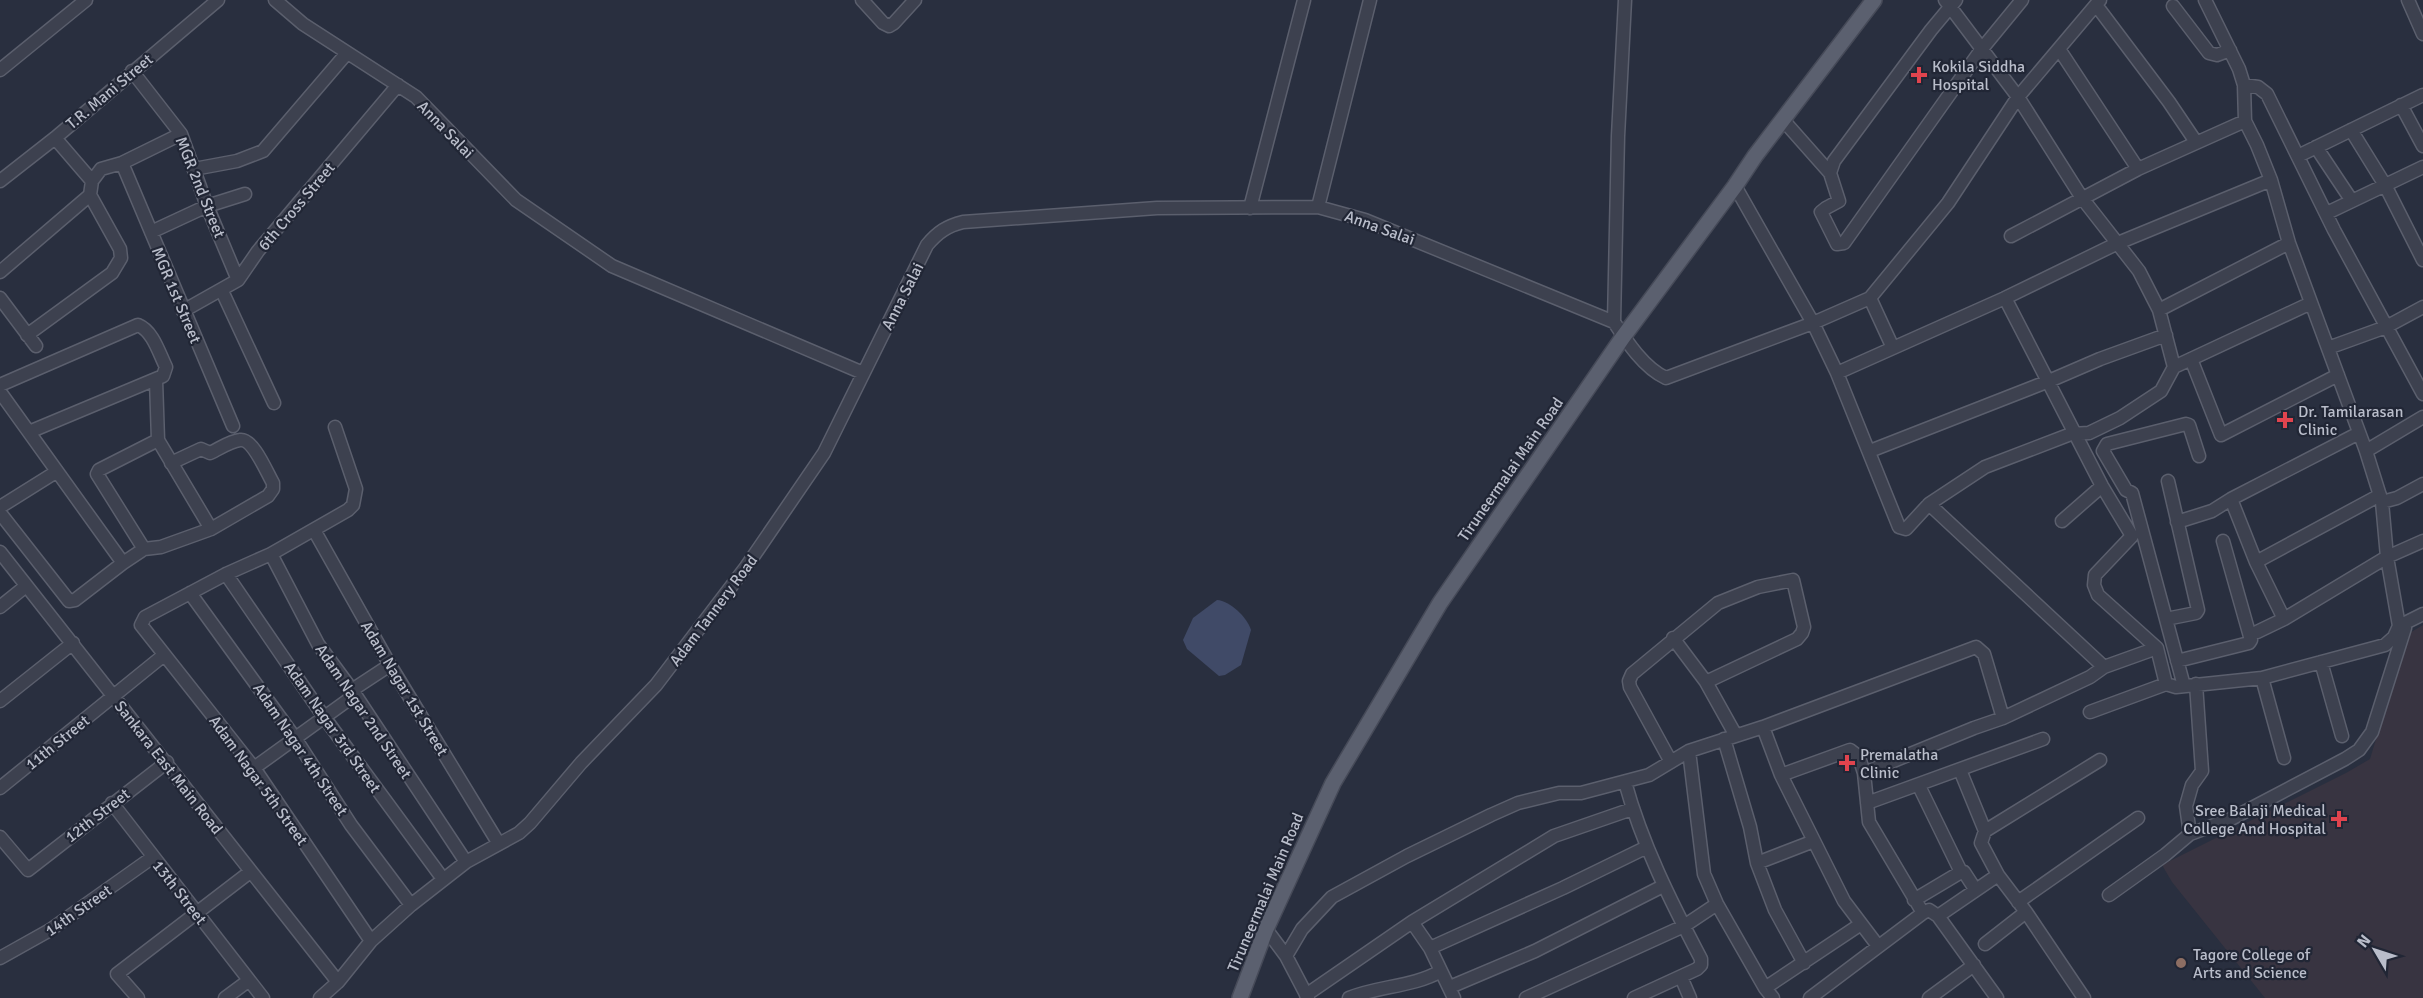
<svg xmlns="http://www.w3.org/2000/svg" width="2423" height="998" font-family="Signika,sans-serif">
<rect width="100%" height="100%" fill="#292f3f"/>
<path fill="#383441" d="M2423 625V998H2265L2172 882 2162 865 2346 773 2370 759 2408 634Z"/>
<path fill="#404a67" d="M1217 600C1230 601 1247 617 1251 630L1241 665 1225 675 1219 676 1187 649 1183 640 1193 618Z"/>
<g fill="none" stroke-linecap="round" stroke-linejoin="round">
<g stroke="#5b5f6d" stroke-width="15">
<path id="minor" d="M275 0 303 24 416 97 516 200 612 266 863 373
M862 0 883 23 889 26 894 23 915 0
M1945 0 2018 97 2082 198 2139 271 2159 310 2174 367 2161 391 2120 418 2089 433 2071 434 1985 467 1929 504 2104 667
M1956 0 1931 30 1834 161 1830 173 1839 201 1826 208 1821 212 1837 244 1844 243 1981 50 2022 0
M2408 0 2423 34
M2096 5 2169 102 2196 142
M2173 6 2209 53 2217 55 2230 50
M2059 49 2138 169
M0 70 86 0
M132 71 181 134 207 206 238 280
M2244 85 2258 87 2267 94 2334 230 2423 394
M2401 105 2423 146
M1784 121 1830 173
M2351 130 2385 185 2423 260
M55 138 92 181
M2316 147 2352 201
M2298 156 2423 95
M122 163 233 426
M194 169 237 161 263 151 347 53
M0 181 55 138 218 0
M1735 186 1813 323 1837 373 1899 527 1906 529 1929 504
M1318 207 1370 0
M1250 208 1304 0
M2327 213 2423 167
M151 232 207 206 245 194
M2011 236 2138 169 2245 121
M0 272 90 195
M222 291 274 403
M0 298 36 346
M2005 298 2102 486 2132 536 2095 575 2094 585 2098 595 2157 648
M2159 310 2289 243
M183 311 238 280 258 251 398 85
M1614 322 1618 136 1625 0
M27 335 112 273 121 258 120 249 90 195 92 181 101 169 122 163 181 134
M1893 348 1870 298 1948 203 2018 97 2100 0
M2328 348 2386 327 2423 307
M2191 359 2221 435 2338 375
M2174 367 2311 303
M1837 373 2005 298 2118 243 2271 180
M156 380 158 440 211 529
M0 385 138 325C153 331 159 353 166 367L163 376 29 432
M0 392 123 563
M335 427 356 489 353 505 348 510 271 554 226 574 145 617 141 625 254 768 371 941
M2359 433 2231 499 2256 562 2380 495
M1870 451 2049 381 2100 359 2166 335
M2366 451 2423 417
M2382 502 2397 498 2423 484
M0 507 56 472
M0 513 69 601 75 600 123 563 144 549 161 547 211 529 268 496 273 489V483C267 473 253 438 240 440 230 441 219 449 210 453L201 449 171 463
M2062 521 2102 486
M2177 522 2212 511 2231 499
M314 530 390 665 499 844
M144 549 97 474 99 470 158 440
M0 552 338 982
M271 554 318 644 352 690 466 862
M2256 562 2284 619
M226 574 324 717 443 879
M190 593 295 738 351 825 411 905
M0 607 26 586
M2166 619 2196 613 2198 610 2168 481
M2399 626 2423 614
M2257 632 2284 619 2387 557 2423 541
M1673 638 1706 682 1735 734
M2177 661 2249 643 2251 640 2223 541
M2321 662 2342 736
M2262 678 2284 758
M2184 686 2132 493 2126 490 2103 451 2107 444 2186 424 2189 425 2199 456
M352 690 390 665
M0 701 73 643
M2090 712 2166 684
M1763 727 1976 647 1984 654 2003 718
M1724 739 1750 827 1757 863 1775 910 1804 963
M1689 751 1704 874 1717 904 1765 988 1773 998
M1671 762 1630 687 1629 681 1632 674 1718 603 1758 587 1793 580 1804 627 1802 633 1797 639 1706 682
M254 768 355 695
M1960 770 1985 831 1981 843 1998 875 2026 912 2084 998
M1864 773 1869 822 1923 913 1929 910 1938 916 1997 998
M1781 775 1844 901 1878 946
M1625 782C1642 844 1671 902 1701 959V965L1697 969 1634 998
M1919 786 1961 872H1964L1975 889
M0 788 164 655
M112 803 263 998
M1867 803 2043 739
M1985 831 2100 760
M2190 834 2231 819 2345 759 2359 750 2372 732 2405 628
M0 837 28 870 167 762
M1757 863 1814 841
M2109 895 2165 855 2190 834 2186 806 2192 785 2202 771 2196 684
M1914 900 1961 872
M2018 902 2138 818
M1938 916 1998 875
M1412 922 1430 948 1454 998
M1266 929 1286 956 1308 998
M1985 944 2026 912
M1430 948 1563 888 1647 847
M1286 956 1302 929 1332 897 1407 856 1491 815 1518 803 1559 793H1581L1649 775 1689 751 1763 727 1781 775 1850 750 1859 757 1864 773 1974 728 2003 718 2090 677 2104 667 2157 648 2166 684 2176 687 2262 678 2385 645 2394 637 2399 626 2387 557 2382 502 2366 451 2289 243 2271 180 2257 145 2245 121 2244 85 2239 69 2205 0
M0 958 50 930 153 857
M1681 977 1690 998
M1450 987 1535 951 1663 886
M1765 988 1861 924
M1306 995 1412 922 1554 836 1632 809
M138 998 117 974 250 872
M225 998 248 981
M320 998 338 982 371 941 411 905 466 862 519 833 530 823 581 763 656 685 746 567 824 453 927 245C938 232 947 226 963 222L1157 208 1318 207 1365 220 1614 322C1627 342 1644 368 1666 378L1813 323 1870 298
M1349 998C1378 986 1413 987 1441 971
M1526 998 1684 926 1717 904
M1810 998 1923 913
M1929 998 1974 965"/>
</g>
<g stroke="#464a58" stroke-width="18">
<path id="major" d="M1240 998 1266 929 1333 783 1440 603 1623 337 1735 186 1755 156 1874 0"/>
</g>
<use href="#minor" stroke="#3d414f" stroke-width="12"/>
<use href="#major" stroke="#5b606f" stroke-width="15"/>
</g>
<g fill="#e0444e" stroke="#212635" stroke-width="2">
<path d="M1916 66h6v6h6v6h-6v6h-6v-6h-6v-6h6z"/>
<path d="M2282 411h6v6h6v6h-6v6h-6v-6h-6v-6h6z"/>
<path d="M1844 754h6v6h6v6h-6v6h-6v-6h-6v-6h6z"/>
<path d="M2336 810h6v6h6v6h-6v6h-6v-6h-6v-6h6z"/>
</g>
<circle fill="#8d6e63" stroke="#212635" stroke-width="2" cx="2181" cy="963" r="6"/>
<g text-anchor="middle" stroke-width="4.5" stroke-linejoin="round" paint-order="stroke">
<g font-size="16" fill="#b9bdca" stroke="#212635" text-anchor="start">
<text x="1932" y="72">Kokila Siddha<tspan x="1932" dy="18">Hospital</tspan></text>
<text x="2298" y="417">Dr. Tamilarasan<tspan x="2298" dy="18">Clinic</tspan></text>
<text x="1860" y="760">Premalatha<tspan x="1860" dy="18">Clinic</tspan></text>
<text x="2326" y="816" text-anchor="end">Sree Balaji Medical<tspan x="2326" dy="18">College And Hospital</tspan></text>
<text x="2193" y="960">Tagore College of<tspan x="2193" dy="18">Arts and Science</tspan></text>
</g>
<g font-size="16" fill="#b9bdca" stroke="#212635">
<text transform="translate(109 91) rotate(-40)" y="6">T.R. Mani Street</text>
<text transform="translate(446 129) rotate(46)" y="6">Anna Salai</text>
<text transform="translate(201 187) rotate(68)" y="6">MGR 2nd Street</text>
<text transform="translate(296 206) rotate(-50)" y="6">6th Cross Street</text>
<text transform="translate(1380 227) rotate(20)" y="6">Anna Salai</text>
<text transform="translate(177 295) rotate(67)" y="6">MGR 1st Street</text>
<text transform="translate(902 296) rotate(-63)" y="6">Anna Salai</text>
<text transform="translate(1510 469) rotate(-55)" y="6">Tiruneermalai Main Road</text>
<text transform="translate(713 610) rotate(-53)" y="6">Adam Tannery Road</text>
<text transform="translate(405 688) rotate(59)" y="6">Adam Nagar 1st Street</text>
<text transform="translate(364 711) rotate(56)" y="6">Adam Nagar 2nd Street</text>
<text transform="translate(333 727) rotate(55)" y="6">Adam Nagar 3rd Street</text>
<text transform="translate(57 742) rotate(-39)" y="6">11th Street</text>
<text transform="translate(301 749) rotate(56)" y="6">Adam Nagar 4th Street</text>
<text transform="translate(169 767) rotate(52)" y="6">Sankara East Main Road</text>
<text transform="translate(259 780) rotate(54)" y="6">Adam Nagar 5th Street</text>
<text transform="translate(97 815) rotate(-38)" y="6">12th Street</text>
<text transform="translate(180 892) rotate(52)" y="6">13th Street</text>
<text transform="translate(1265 892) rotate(-67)" y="6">Tiruneermalai Main Road</text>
<text transform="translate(78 910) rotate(-35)" y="6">14th Street</text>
</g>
</g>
<g transform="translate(2375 950) rotate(309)" stroke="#212635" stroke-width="4.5" paint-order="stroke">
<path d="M0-4.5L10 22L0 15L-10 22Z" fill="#b9bdca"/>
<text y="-9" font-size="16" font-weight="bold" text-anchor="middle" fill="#b9bdca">N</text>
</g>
</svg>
